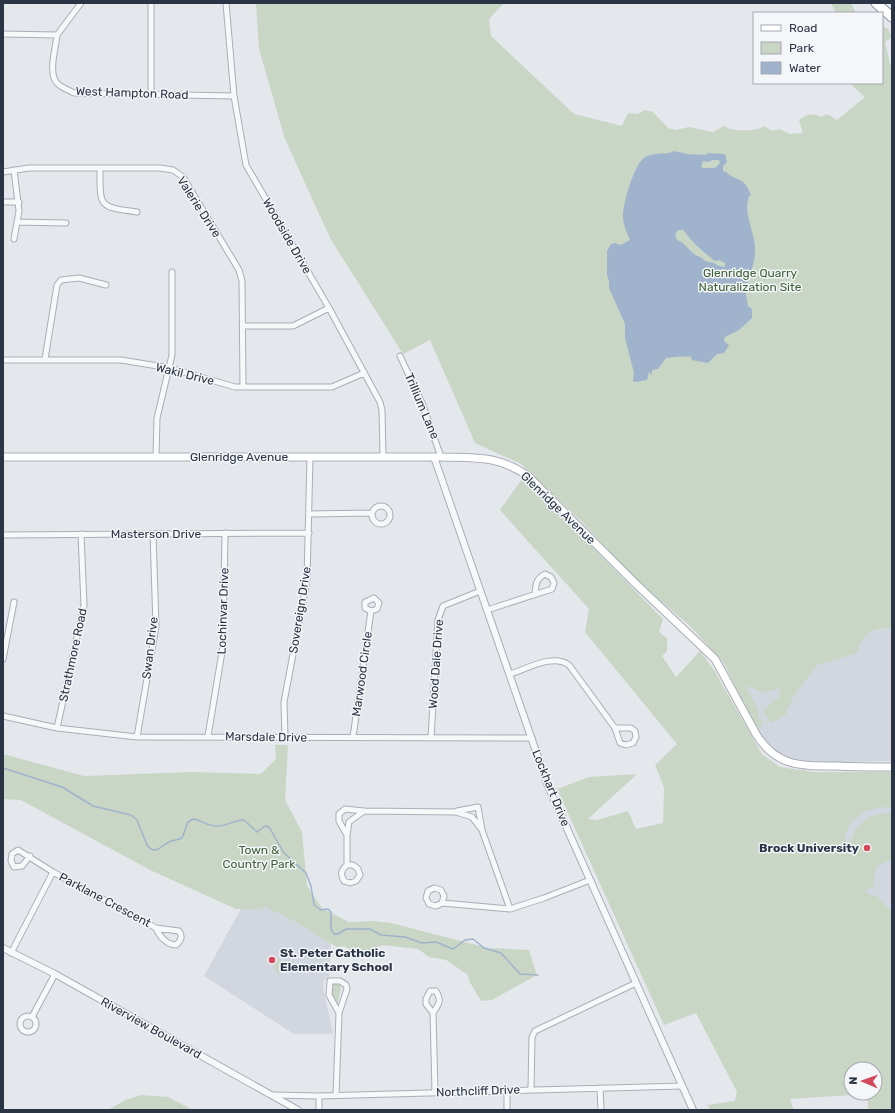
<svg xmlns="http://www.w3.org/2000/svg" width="895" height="1113" font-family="Rubik,sans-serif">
<rect width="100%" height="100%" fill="#e4e7ec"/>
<path fill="#d2d6de" d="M892 627V761L803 763 781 755 766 743 761 736 724 662Z
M892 776V921L857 895 840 833Z
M266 907H278L331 944 329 978 324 980 323 987 333 1034H294L204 976 241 909H260Z"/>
<path fill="#c9d6c5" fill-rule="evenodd" d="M256 3H504L489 19 491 36 574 114 622 126 628 113 638 114 645 110 653 112 668 128 676 130 689 127 713 132 724 126C732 132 756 132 764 126L772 131 780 129 790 134 803 133 799 120C807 114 812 113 821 117L827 114 837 120 865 97 849 83H882V26L888 29 892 37 885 42 892 72V627C870 631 864 630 857 653L817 665 793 697 785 715 771 723 763 710 780 696 779 688 764 693 745 685 759 711 758 718 762 720 763 724 760 727 755 726 723 662 689 625 643 586 580 520 521 464 475 443 430 340 403 354 330 238 285 139 259 49Z
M831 3H851L856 13H836Z
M522 479 534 488 663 619 659 632 667 638V651L662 656 676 677 700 651 714 670 762 754 780 767 814 772H892V807C869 807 847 814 845 841H851C858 820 871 813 892 813V862H886L876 867 873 888H868L866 893 878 897 892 912V1110H868L867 1094 790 1099 794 1110H710L708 1105 735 1101 737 1092 696 1013 664 1025 557 789 589 777 637 774 588 819 597 820 628 811 636 829 663 823 664 788 655 765 677 744 585 632 589 609 500 510ZM851 1069H875V1093H851Z
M275 745H288L285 800 302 832 307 886 322 908 349 922 374 921 391 923 488 948 529 950 537 975 492 1000 481 1001 469 981 468 975 446 960 429 957 418 949 382 945 370 951H352L344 946 337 947C313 933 290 917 265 907L260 909H236L150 870 21 800 3 799V754L84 776 191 772 261 774 276 759Z
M278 958 287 969 278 974 273 968Z
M335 983 340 985 341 988 337 1006 335 1005 330 989 331 985Z
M141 1095 168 1097 193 1110H108L125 1100Z"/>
<path fill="#9fb4cc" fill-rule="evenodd" d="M674 151 687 154 706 155 708 153 725 154 727 162 723 166V171C727 172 729 175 731 176 744 182 745 181 751 195L749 196C743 215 754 229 755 248 756 266 748 274 746 290 746 295 747 301 748 306L752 309V318L739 330 725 337 724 341 729 345 724 353 717 354 708 363 692 360 691 357C686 356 672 357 666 358L658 369 652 370V375L649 372 647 380 635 382 633 381 634 373 625 338V324L609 288V281L607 275V251L611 244 615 243 621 245 630 240C627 233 623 224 623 216 623 203 634 165 644 158 653 151 665 156 674 151ZM713 160H719L720 163 715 168H703L701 167 703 161 708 162ZM678 230H683C693 243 703 252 715 261L719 260 725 263V267L719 266 714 263 705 261C701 256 697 257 693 253 687 248 685 243 677 240L675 235Z"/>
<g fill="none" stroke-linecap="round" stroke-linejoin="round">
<path stroke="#9fb4cc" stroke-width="1.5" d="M3 768 62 787 93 806 131 815 137 820 147 845C155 856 161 846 169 842 173 840 178 840 182 838L188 822 193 819C201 820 209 827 218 826 227 826 234 820 244 820L257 832 265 826 269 827 284 853 306 873 311 886 314 905 321 910 328 909 331 912V929L334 934H338L346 929H370L381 935 405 937 422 943 436 942 453 949 465 940 473 939 484 948 501 953 520 974 538 975"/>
<g stroke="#a9aeb7" stroke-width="7">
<path id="minor" d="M226 3 234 96 246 165 329 308 380 402 382 410 383 457
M3 34 57 35
M57 35C56 48 47 74 58 84 62 88 69 90 74 93L234 96
M57 35 81 3
M151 94V3
M100 168C100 207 98 207 137 212
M14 170 19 211 14 239
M3 172 29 168H160L173 170 183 177 239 270 242 281 243 387
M3 202H19
M17 222 66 223
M243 326H293L329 308
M400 356 422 403 441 457
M45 359 57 285 61 280 79 278 106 285
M3 360H121L170 368 235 387H332L364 373
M156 457 157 418 172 355V272
M372 515a9 9 0 1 1 18 0a9 9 0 1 1-18 0Z
M309 514 372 513
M3 535 309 533
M487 610 552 589 554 583 551 577 545 574C536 579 536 584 535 593
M3 659 14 602
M510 674C527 669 553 653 569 665L615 728 620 743 626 745 633 743 636 737 635 731 631 728H615
M3 716 57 728 137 737 532 738
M57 728 84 605 81 534
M208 736 223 646 225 533
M137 737 156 626 153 534
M285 737 284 702 307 580 310 457
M353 737 371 611 365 608V602L374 598 379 603 377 609 371 611
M431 738 438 620 443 606 480 591
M457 811 478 807 482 830 510 909
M347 835 339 821V814L345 809 364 811 456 812 472 817 482 830
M30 856 22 866 14 867 11 861 12 854 18 850 53 872 156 928C159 936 167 945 176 945 181 941 183 936 179 931L156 928
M347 865H353L358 869 360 875 356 881 350 883 344 881C340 874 341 870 347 865V835L349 822 364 811
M442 903 444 896 441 890 434 888 428 891 426 898 429 904 436 906 442 903 510 909 544 898 590 880
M11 953 53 872
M433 1013 426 1004V999L430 991H436C442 1001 439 1004 433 1013L435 1092
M20 1024a8 8 0 1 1 16 0a8 8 0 1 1-16 0Z
M32 1017 55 974
M600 1088 601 1110
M531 1089 532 1037 535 1031 636 983
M507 1090V1110
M274 1095 319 1096 682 1086
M336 1095 339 1013 347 989 346 985 340 981H330L329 995 339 1013
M319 1096V1110"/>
</g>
<g stroke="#a9aeb7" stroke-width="8">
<path id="tertiary" d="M434 457 548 786 693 1110
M3 948 55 974 298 1110"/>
</g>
<g stroke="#a9aeb7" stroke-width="9">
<path id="secondary" d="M3 457H441C476 458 499 455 529 477L635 583 715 659 756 734C776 767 801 766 836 766 855 767 873 767 892 767"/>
</g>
<g stroke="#8b94a3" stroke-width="11">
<path id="motorway" d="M876 3 892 17"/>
</g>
<use href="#minor" stroke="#f7f8fa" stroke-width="5"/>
<use href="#tertiary" stroke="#f7f8fa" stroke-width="6"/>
<use href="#secondary" stroke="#fff" stroke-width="7"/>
<use href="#motorway" stroke="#fff" stroke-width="9"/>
</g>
<g fill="#d1495b" stroke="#f4f6f9" stroke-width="1.5">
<circle cx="867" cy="848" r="4"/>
<circle cx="272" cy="960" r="4"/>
</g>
<g text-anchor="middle" stroke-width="3" stroke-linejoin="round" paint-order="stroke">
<g font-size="12" fill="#2b3445" stroke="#f4f6f9">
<text transform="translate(132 93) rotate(2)" y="4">West Hampton Road</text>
<text transform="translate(199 207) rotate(57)" y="4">Valerie Drive</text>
<text transform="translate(287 236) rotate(60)" y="4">Woodside Drive</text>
<text transform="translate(185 374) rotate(14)" y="4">Wakil Drive</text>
<text transform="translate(422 406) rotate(67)" y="4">Trillium Lane</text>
<text x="239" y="461">Glenridge Avenue</text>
<text transform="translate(558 508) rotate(44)" y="4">Glenridge Avenue</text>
<text x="156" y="538">Masterson Drive</text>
<text transform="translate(300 610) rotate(-81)" y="4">Sovereign Drive</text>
<text transform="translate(223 611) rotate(-88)" y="4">Lochinvar Drive</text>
<text transform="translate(150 648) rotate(-83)" y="4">Swan Drive</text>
<text transform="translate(73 655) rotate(-78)" y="4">Strathmore Road</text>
<text transform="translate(436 664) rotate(-86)" y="4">Wood Dale Drive</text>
<text transform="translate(362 674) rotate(-82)" y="4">Marwood Circle</text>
<text transform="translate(266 737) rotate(1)" y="4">Marsdale Drive</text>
<text transform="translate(551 788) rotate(68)" y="4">Lockhart Drive</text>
<text transform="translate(105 900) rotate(28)" y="4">Parklane Crescent</text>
<text transform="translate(151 1028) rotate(29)" y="4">Riverview Boulevard</text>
<text transform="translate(478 1091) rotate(-2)" y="4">Northcliff Drive</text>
</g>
<g font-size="12" fill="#3f6138" stroke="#f4f6f9">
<text x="750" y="277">Glenridge Quarry<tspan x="750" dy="14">Naturalization Site</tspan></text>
<text x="259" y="854">Town &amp;<tspan x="259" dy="14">Country Park</tspan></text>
</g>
<g font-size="12" font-weight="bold" fill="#2b3445" stroke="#f4f6f9" text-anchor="end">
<text x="859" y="852">Brock University</text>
<text x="280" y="957" text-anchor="start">St. Peter Catholic<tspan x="280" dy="14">Elementary School</tspan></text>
</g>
</g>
<rect width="895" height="1113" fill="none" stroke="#2b3445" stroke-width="8"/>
<rect x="753" y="12" width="130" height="72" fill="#f4f6f9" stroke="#a4a8b1"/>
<rect x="761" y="25" width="20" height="6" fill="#ffffff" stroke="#a4a8b1"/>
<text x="789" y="32" font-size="12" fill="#2b3445">Road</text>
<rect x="761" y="42" width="20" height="12" fill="#c9d6c5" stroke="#a4a8b1"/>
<text x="789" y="52" font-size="12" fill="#2b3445">Park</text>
<rect x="761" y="62" width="20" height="12" fill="#9fb4cc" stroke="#a4a8b1"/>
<text x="789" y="72" font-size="12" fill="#2b3445">Water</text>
<g transform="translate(863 1081) rotate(272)"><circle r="19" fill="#f4f6f9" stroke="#a4a8b1"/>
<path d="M0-3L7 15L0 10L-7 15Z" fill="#d1495b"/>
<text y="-6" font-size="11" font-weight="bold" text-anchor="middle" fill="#2b3445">N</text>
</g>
</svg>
